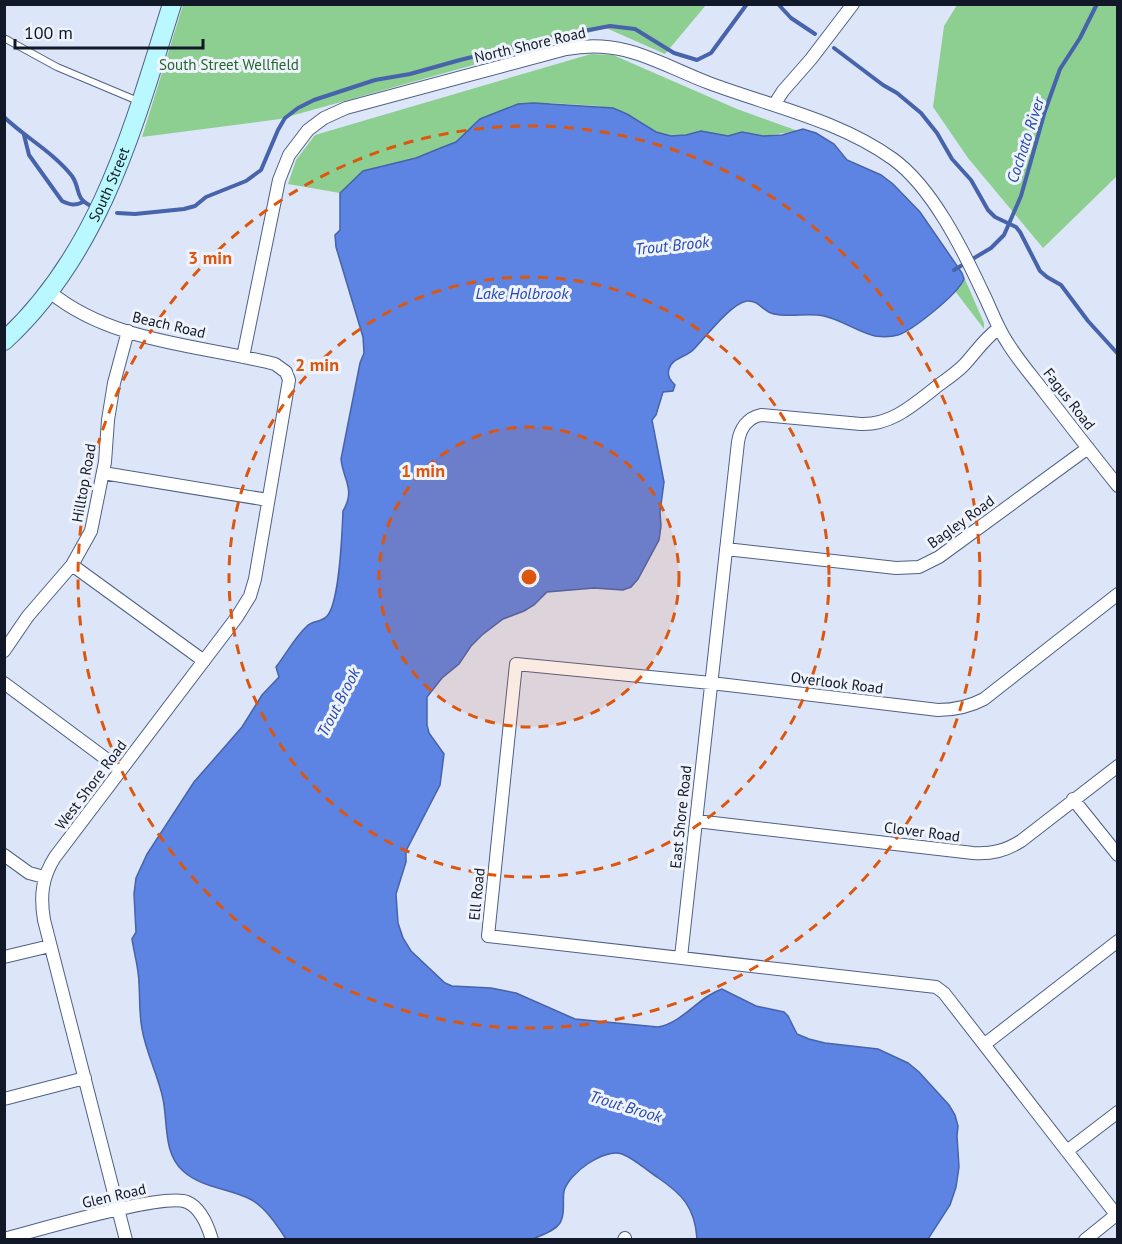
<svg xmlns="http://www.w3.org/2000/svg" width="1122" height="1244" font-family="'PT Sans',sans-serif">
<rect width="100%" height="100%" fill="#dde6f8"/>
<path fill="#8dce91" d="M183 5V4L706 5 665 54 606 28 280 119 142 137Z
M957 5H1117V176L1043 248 968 158 933 107 944 26Z
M591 54 613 55 737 109 798 131 763 136 742 132 728 136 701 132 686 135 671 136 656 132 627 114 598 106 551 103 518 104 480 119 456 142 416 158 363 171 340 193 288 184 296 160 315 135Z
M964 277 984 323V329L955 291 962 283Z"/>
<path fill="#5d83e3" stroke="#4663ab" stroke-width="1.5" d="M534 103 613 108 627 114 656 132 671 136 686 135 701 131 728 136 742 132 763 136 782 135 803 129 816 133 834 144 847 160 881 175 893 184 920 212 962 273 964 279C958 294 913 330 898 335 891 337 883 337 875 336 858 332 842 320 824 316 808 312 791 318 774 314 763 312 759 300 747 301 731 303 704 339 693 350 686 357 672 358 669 369 667 376 670 380 675 385L673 391 663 392 656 415 652 420 664 482 660 512 661 526 659 540 638 579 631 587 623 590 594 588 547 592 534 605 524 611 503 619 482 635 471 646 459 664 442 678 427 697V725L429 733 444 754 440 785 406 851V862L396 894 398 923 403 938 411 951 445 983 452 986 491 988 516 993 575 1019 658 1027C684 1022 698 997 722 989L756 1006 784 1012 788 1016 797 1034 809 1039 825 1043 878 1049 908 1063 919 1072 949 1105 955 1115 958 1126 957 1136 959 1167 956 1187 950 1205 928 1239H697C695 1207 682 1194 657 1177 646 1170 635 1159 622 1154 604 1148 569 1173 564 1191 562 1202 566 1213 560 1223 554 1232 541 1235 533 1239H286C277 1225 265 1207 250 1199 228 1188 202 1188 183 1171 163 1153 168 1123 163 1099 158 1075 146 1053 142 1029 139 1013 140 999 139 984 139 969 134 953 132 939L136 932 134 894 136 878 147 854 194 782 242 727 262 695 279 677 276 667C286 654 295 637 307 626 312 621 322 622 327 616 340 602 342 532 343 511 356 489 343 480 341 459L360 363 364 353 363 337 336 247 335 235 340 230V193L363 171 416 158 443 147 456 142 480 119 518 104Z"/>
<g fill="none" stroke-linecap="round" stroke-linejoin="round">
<path stroke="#4663ab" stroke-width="4" d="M778 4 791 18 815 34
M834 48 883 85 897 93 921 113 937 133 952 159 971 180 988 210 995 217 1016 227 1020 232 1040 271 1047 277 1061 285 1088 321 1118 354
M4 117C26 138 53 152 72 176 81 189 74 198 91 206
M24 135 29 155 62 201C70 205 75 206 83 202
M117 213 135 214 184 209 195 206 206 197 246 181 261 170 278 130 285 118 298 108 314 100 375 80 410 74 460 60 562 35 610 26 635 29 674 53 697 60 711 53 747 4
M954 270 991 248 1004 235 1021 196 1045 111 1060 69 1080 38 1097 4"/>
<g stroke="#4f6086" stroke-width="8">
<path id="service" d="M4 38 57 67 138 101"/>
</g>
<g stroke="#4f6086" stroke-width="14">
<path id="minor" d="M774 105 783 91 811 59 853 4
M50 292C112 343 201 345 275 364L286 372 289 380 255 579 250 596 237 617 55 857C42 877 40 896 44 920L126 1240
M243 357 279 180 289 155 308 130 324 118 346 108 566 49C624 38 657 63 709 83 770 106 839 120 893 159 932 187 963 250 983 293 991 309 997 327 1007 342 1018 360 1032 376 1045 393 1069 424 1093 455 1118 486
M103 473 268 500
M726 549 896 568 919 567 939 557 1088 448
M72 565 204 661
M1118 594 984 699C969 707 955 710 938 710L711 683 516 664 488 936 936 987 944 993 1118 1217
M4 651 28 616 72 565 91 531 105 462 108 420 114 383 128 331
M4 683 121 770
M1073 799 1118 855
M696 821 973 853C992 854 1005 851 1021 841L1118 766
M4 855 29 873 44 877
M4 957 50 946
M681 957 738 442C740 429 747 418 761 415L861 424C891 425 912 406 935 388 944 381 955 374 964 365 976 352 984 339 999 328
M985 1044 1118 941
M4 1099 85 1078
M1067 1151 1118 1112
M4 1239C35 1231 164 1192 187 1202 201 1208 208 1226 212 1240
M624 1240 625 1238
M1085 1240 1116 1215"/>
</g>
<g stroke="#4f6086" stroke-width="20">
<g id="secondary">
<path id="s1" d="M4 341C101 252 134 125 172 4"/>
</g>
</g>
<use href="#service" stroke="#fff" stroke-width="6"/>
<use href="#minor" stroke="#fff" stroke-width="12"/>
<use href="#secondary" stroke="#b8f8fe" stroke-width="18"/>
</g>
<circle cx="529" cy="577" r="150" fill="#dd560d" fill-opacity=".12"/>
<g fill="none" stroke="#dd560d" stroke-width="3" stroke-dasharray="10 8">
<circle cx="529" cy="577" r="150"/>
<circle cx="529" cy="577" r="300"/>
<circle cx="529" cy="577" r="451"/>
</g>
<g text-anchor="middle" stroke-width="6" stroke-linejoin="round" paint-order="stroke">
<g font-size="15" fill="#111827" stroke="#eff3fc">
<text transform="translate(530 45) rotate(-13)" y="5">North Shore Road</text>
<text dy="5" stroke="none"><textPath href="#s1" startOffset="190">South Street</textPath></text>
<text transform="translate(169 325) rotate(13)" y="5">Beach Road</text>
<text transform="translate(1069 399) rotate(52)" y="5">Fagus Road</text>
<text transform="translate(84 483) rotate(-80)" y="5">Hilltop Road</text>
<text transform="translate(961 522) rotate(-36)" y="5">Bagley Road</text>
<text transform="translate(837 683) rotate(7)" y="5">Overlook Road</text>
<text transform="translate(91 785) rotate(-53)" y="5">West Shore Road</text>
<text transform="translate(681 817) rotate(-84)" y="5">East Shore Road</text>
<text transform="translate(922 832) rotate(7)" y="5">Clover Road</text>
<text transform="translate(477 894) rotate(-84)" y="5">Ell Road</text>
<text transform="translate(114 1196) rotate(-13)" y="5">Glen Road</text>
</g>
<g font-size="15" fill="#25652d" stroke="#eff3fc">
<text x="229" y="70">South Street Wellfield</text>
</g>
<g font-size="16" font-style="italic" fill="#2446b6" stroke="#eff3fc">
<text transform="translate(1025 140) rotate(-72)" y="6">Cochato River</text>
<text transform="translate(672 245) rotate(-6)" y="6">Trout Brook</text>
<text x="522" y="299">Lake Holbrook</text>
<text transform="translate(338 702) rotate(-63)" y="6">Trout Brook</text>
<text transform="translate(626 1106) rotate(17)" y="6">Trout Brook</text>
</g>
</g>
<circle cx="529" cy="577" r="9" fill="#dd560d" stroke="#eff3fc" stroke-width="3"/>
<g font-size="18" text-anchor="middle" font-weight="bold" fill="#dd560d" stroke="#eff3fc" stroke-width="6" stroke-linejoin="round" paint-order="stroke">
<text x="210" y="264">3 min</text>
<text x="317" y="371">2 min</text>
<text x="423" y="477">1 min</text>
</g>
<rect width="1122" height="1244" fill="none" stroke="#111827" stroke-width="12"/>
<path d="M15 39v9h188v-9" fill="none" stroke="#111827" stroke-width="3"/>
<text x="24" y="39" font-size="18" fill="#111827" stroke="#eff3fc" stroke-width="4.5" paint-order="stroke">100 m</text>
</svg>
